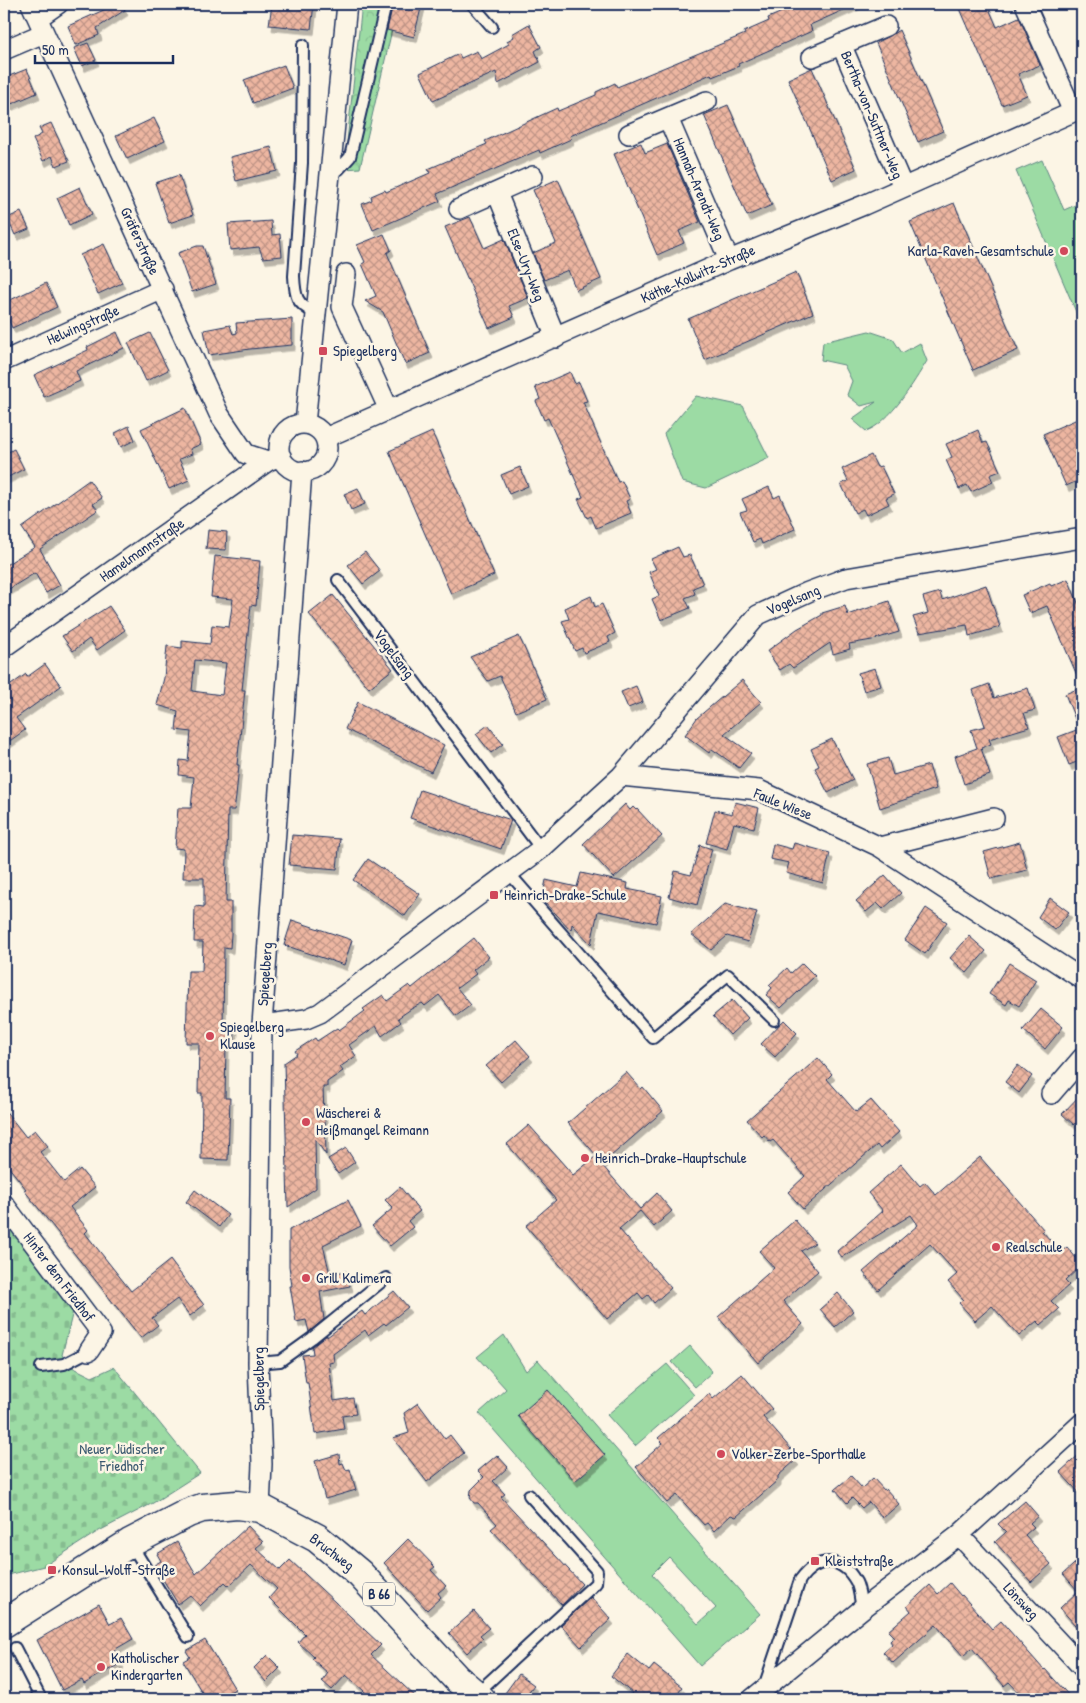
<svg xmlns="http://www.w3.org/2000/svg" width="1086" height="1703" font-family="'Patrick Hand',sans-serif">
<defs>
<pattern id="forest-crowns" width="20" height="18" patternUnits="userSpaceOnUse" patternTransform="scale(1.25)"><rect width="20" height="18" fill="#9cdba4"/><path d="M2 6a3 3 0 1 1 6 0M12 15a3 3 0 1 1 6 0" fill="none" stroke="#86bc90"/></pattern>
<pattern id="cemetery-stones" width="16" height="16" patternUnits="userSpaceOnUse" patternTransform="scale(1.25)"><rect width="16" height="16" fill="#9cdba4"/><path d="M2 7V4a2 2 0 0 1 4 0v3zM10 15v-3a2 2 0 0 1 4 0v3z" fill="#86bc90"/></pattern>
<pattern id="building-cross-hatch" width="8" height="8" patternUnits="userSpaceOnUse" patternTransform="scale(1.25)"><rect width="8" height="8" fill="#edb6a1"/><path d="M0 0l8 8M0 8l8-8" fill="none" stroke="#bf9486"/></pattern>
<filter id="shadow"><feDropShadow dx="3" dy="5.5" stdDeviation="0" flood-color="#0004"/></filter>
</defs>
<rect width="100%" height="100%" fill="#fcf5e5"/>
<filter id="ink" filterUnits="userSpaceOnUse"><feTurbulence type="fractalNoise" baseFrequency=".02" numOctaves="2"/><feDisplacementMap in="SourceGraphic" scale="10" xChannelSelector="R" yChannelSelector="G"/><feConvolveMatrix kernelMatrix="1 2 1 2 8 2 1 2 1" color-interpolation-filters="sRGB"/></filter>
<g filter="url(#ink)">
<path fill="#9cdba4" stroke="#5c8581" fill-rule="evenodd" d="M1042 160 1064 210 1082 202V326L1016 171Z
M869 331 893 339 902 353 920 343 927 361C914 382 890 423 866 431L852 419 876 402 861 406 847 395 852 381 844 365 821 360 823 342Z
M696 396 743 406 769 458 706 488 682 482 664 434Z
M504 1335 526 1371 538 1360 760 1614 700 1666 479 1413 506 1389 477 1357ZM669 1557 716 1608 698 1624 652 1574Z
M690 1346 712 1372 695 1387 672 1362Z
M667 1364 694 1395 635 1446 607 1415Z"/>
<path fill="url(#forest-crowns)" stroke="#5c8581" d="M362 4H398L360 168 344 169Z"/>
<path fill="url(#cemetery-stones)" stroke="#5c8581" d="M4 1218 73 1311 62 1355 70 1366 92 1377 114 1367 200 1473 153 1503 97 1532 44 1566 4 1576Z"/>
<path fill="url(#building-cross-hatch)" stroke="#1b2f5e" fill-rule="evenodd" filter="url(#shadow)" d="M117 4H122L125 10 97 28 99 35 76 45 68 26Z
M272 4H314L311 29 269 25Z
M393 4H422L414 37 387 30Z
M801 4H857L810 25 812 31 738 64 739 66 712 77 711 74 570 136 571 139 540 153 539 150 437 194 440 201 373 230 362 204 372 200 371 196 385 190 386 192 430 173 428 169 487 144 485 141 557 108 558 111 596 95V92L615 83 617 87 745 34 744 32 769 21 768 18Z
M958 4H987L997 27 1019 17 1040 65 1018 74 1027 95 1002 105Z
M529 24 541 47 535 51 540 62 498 84 496 72 433 101 420 73 459 54 461 58 477 51 481 59 509 44 507 41 514 37 512 34Z
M899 30 943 131 918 142 876 43 890 36Z
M88 43 96 60 82 66 74 48Z
M284 65 293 88 253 103 244 80Z
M812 68 856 169 832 180 788 79Z
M27 69 37 93 9 105 4 93V78Z
M728 105 772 205 747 216 704 115Z
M154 118 165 141 127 159 116 136Z
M51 123 69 161 56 166 52 156 43 161 33 139 42 134 39 128Z
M641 143 645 153 667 144 700 222 679 231 684 243 657 255 614 154Z
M271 147 277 171 236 181 230 157Z
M179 175 193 215 169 223 155 183Z
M558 179 601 279 576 290 568 270 544 280 533 253 556 243 533 190Z
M80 187 92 214 69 225 57 198Z
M954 203 1018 350 973 370 910 222Z
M21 212 29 229 15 235 7 218Z
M470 217 484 248 504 239 528 298 509 306 514 317 489 328 445 227Z
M271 221 272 235 280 234 282 256 263 258 259 247 230 250 228 224Z
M384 234 391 250 387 253 430 353 405 364 383 312 365 301 376 296 362 264 365 262 357 245Z
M104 244 122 283 98 294 80 255Z
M197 246H203L216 284 192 292 178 253Z
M796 272 813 313 705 360 688 319Z
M46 283 57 307 12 328 4 309V303Z
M292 319V345L250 349 209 355 204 330 230 325 233 334 237 333 236 323Z
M117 332 124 348 76 371 80 381 44 397 34 375 88 350 87 347Z
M150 333 168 370 146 381 128 343Z
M570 372 575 384 579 382 587 401 583 402 599 439 618 482 622 481 630 499 626 501 631 513 596 528 591 516 587 518 578 499 583 497 548 418 544 420 536 401 540 399 535 387Z
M185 408 201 444 190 449 192 454 179 459 189 480 169 489 141 429Z
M1082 417V479L1066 486 1043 434Z
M129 426 135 440 121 447 115 433Z
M978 430 983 443 987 442 1000 471 990 475 993 482 971 492 967 485 959 489 946 460 952 457 946 444Z
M432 432 494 575 451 594 389 451Z
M14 449 24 469 4 479V454Z
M871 455 877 467 881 466 894 494 886 498 889 504 866 515 863 509 855 513 841 484 848 481 842 469Z
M520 467 528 486 509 494 501 475Z
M89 480 102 498 93 504 98 510 40 549 60 585 46 593 35 573 4 592V566L35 547 22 528Z
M769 487 774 498 780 495 795 529 762 544 760 539 753 542 740 512 747 510 742 499Z
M358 488 365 504 351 510 344 494Z
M208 530 227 532 226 550 206 549Z
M678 547 683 557 690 555 703 584 693 588 695 594 685 598 690 608 661 620 652 599 659 596 649 572 656 569 651 559Z
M365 552 380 571 363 584 348 565Z
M215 556 260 561 256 606 251 605 242 690H245L237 765H239L236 797 234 810H228L226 902H231V934L230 948 224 947 223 1028H235L234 1044H226L225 1098H230L228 1160 201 1159 202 1093H198L199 1043H186L188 971H202L203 942H194L195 906 204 907V878H183L184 849 175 848 178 808H191L194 777 179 775 180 760 188 761 191 732 176 730 178 711 157 705 164 678 167 646 182 648V641L210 644 212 625 229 627 233 599 211 597ZM195 660 226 663 222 695 192 691Z
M1068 579 1082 612V760L1069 765 1058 737 1079 729 1065 694 1082 687 1047 606 1030 613 1022 595 1050 583 1051 586Z
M986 585 1000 627 969 636 967 625 919 633 913 617 928 613 923 597 940 592 942 600Z
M333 595 393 669 369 688 309 614Z
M591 596 595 607 602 604 615 633 608 637 610 642 584 653 582 648 575 651 562 621 569 619 565 608Z
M889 601 899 632 872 640 849 644 850 649 833 654 830 643 793 668 789 664 780 670 767 651 797 629 822 615V613L845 606 848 615Z
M109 606 125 630 97 650 89 639 73 651 62 636Z
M519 636 547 699 516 712 500 676 488 681 470 657Z
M45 664 61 686 16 718 25 730 4 745V690L26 674 27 677Z
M875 668 881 686 864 691 858 673Z
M742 680 761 702 724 734 751 753 739 768 712 749 709 753 685 735 697 718Z
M989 684 994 698 1028 688 1035 710 1024 713 1029 727 989 739 991 744 981 748 990 775 964 784 955 756 977 748 971 730 985 726 973 690Z
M636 686 643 702 628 708 621 692Z
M358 702 444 745 431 772 345 729Z
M488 725 503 744 491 753 476 734Z
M832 739 853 780 828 793 815 768 819 766 811 749Z
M888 758 893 775 929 765 936 789 880 808 867 764Z
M420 790 511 820 501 849 410 818Z
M735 802 759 808 754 828 734 823 727 849 706 843 715 810 732 814Z
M625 804 630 810 633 807 636 810 637 809 662 836 614 878 583 844Z
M292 835 340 839 337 869 289 865Z
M1020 842 1027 870 991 879 984 852Z
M794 843 830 853 823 883 786 873 789 863 770 859 773 844 792 849Z
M700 845 712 849 697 905 669 897 675 871 691 875Z
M368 859 420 894 405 916 353 880Z
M581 873 628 883 627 889 662 896 656 923 598 911 591 944 572 924 571 930 542 899 546 880 577 887Z
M885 875 901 893 883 909 877 903 866 912 856 901Z
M1050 898 1069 912 1055 930 1038 917Z
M725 904 757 912 748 942 727 936 711 950 691 934Z
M926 908 947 922 925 954 905 940Z
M292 920 352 940 344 965 284 945Z
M969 936 986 951 967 973 950 958Z
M474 938 489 957 473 970 476 974 457 988 471 1005 456 1016 439 995 425 1006 422 1003 411 1009 398 1018 401 1022 382 1036 376 1026 349 1045 356 1056 340 1067 343 1071 327 1082V1087H323L324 1115H325L326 1155 315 1139 316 1188 288 1207 284 1063 297 1054 295 1051 315 1038 317 1041 337 1028 339 1030 365 1011 363 1009 383 995 387 1001 409 985 412 988Z
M802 963 815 976 781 1008 766 995 772 988 769 985 787 968 791 973Z
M1009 963 1036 980 1019 1006 1009 1000 1006 1005 989 994Z
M732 1000 748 1018 730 1035 713 1016Z
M1041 1009 1063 1027 1045 1049 1023 1030Z
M784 1020 797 1033 775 1057 761 1044Z
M516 1040 530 1056 501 1082 486 1066Z
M818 1058 832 1074 827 1079 856 1112 871 1100 899 1132 880 1149 877 1145 803 1209 788 1192 805 1176 773 1140 770 1142 764 1135 762 1137 747 1120Z
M1018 1065 1032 1076 1019 1093 1005 1082Z
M626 1072 641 1089 643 1087 663 1111 603 1163 568 1123Z
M1082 1093V1130L1075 1123 1074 1125 1062 1114Z
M4 1109 26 1137 35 1130 48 1146 40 1152 64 1182 80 1169 95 1187 70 1207 88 1230 85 1233 131 1291 170 1260 204 1305 190 1316 177 1299 152 1318 158 1325 141 1338 24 1190 26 1189 4 1161Z
M529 1125 573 1175 595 1157 640 1209 657 1193 672 1211 654 1227 640 1211 619 1229 671 1288 654 1303 648 1295 643 1299 638 1293 607 1319 526 1226 556 1200 507 1144Z
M346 1148 355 1162 338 1174 328 1159Z
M980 1157 1044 1230 1042 1231 1061 1252 1067 1247 1082 1265 1065 1281 1069 1285 1051 1301 1059 1309 1041 1325 1037 1321 1019 1336 992 1306 975 1321 959 1303 963 1299 948 1282 957 1274 930 1244 878 1290 863 1272 918 1225 911 1215 842 1257 837 1251 883 1211 868 1193 901 1164 920 1186 925 1182 936 1195Z
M400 1187 420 1211 408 1221 413 1227 390 1246 372 1226 393 1208 385 1200Z
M195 1190 228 1215 219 1227 186 1202Z
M348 1200 361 1226 323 1245 330 1274 346 1271 350 1286 320 1292 324 1319 309 1332 306 1320 296 1322 290 1286H292L289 1266V1230Z
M795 1220 815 1243 801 1251 818 1271 783 1301 803 1324 758 1363 718 1317 774 1268 759 1251Z
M394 1291 408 1307 386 1325 384 1323 368 1335 365 1330 333 1354 334 1362 329 1363 334 1401 353 1398 356 1414 342 1416 344 1429 315 1434 308 1383H306L302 1355 313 1354 312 1347 327 1335V1337L362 1311 365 1315Z
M838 1293 853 1311 835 1327 820 1309Z
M742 1374 772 1409 763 1417 791 1449 788 1452 796 1460 778 1476V1480L736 1517 731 1515 714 1531 707 1523 704 1525 677 1495 667 1503 636 1467 663 1443 658 1438 709 1394 713 1399Z
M548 1390 605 1455 575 1481 518 1416Z
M418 1403 445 1439 450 1435 464 1453 427 1482 393 1438 409 1433 404 1413Z
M1082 1452V1496L1060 1472Z
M339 1454 340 1464 343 1463 346 1470 350 1469 356 1490 325 1499 315 1461Z
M497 1455 508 1467 493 1481 505 1494 501 1497 582 1584 562 1605 491 1529 497 1524 478 1503H474L470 1498 471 1490 484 1477 478 1471Z
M851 1476 862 1488 873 1478 885 1491 886 1489 899 1504 883 1518 869 1502 862 1508 852 1498 847 1503 835 1489Z
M1025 1501 1038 1516 1030 1523 1034 1527 1025 1535 1051 1564 1031 1582 995 1542 1006 1532 998 1524Z
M248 1526 263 1542 256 1548 280 1570 290 1560 381 1645 371 1655 418 1699H373L346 1675 332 1690 322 1681 328 1673 312 1659 314 1657 298 1642 305 1634 269 1598 277 1589 251 1565 229 1586 225 1582 200 1606 190 1595 178 1604 154 1565 161 1561 157 1554 177 1542 196 1574Z
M408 1539 435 1567 431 1570 446 1586 438 1593 441 1597 427 1610 384 1563Z
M1082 1557V1633L1060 1608 1078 1591 1063 1574Z
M950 1583 961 1596 962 1595 992 1629 1001 1621 1044 1670 1045 1669 1072 1699H1025L1009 1682 1004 1686 972 1648 963 1656 936 1625 893 1663 883 1652 892 1644 890 1641 894 1637 888 1631 911 1611 907 1606 930 1585 938 1594Z
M591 1597 611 1619 581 1647 561 1625Z
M99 1604 110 1624 121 1618 133 1639 114 1650 121 1663 84 1684 82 1680 62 1690 37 1640Z
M474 1611 489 1628 480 1635 483 1638 467 1653 449 1633Z
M205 1640 235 1689 217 1699H206L183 1661 190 1657 186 1651Z
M628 1654 649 1671 654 1665 682 1687 673 1699H627L632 1693 611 1676Z
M267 1655 280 1668 266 1682 254 1668Z
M519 1674 534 1685 523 1699H513L505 1693Z"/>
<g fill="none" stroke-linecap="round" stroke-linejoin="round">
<g stroke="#1b2f5e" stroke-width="14">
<path id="lane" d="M472 4 492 27
M303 45 302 163 294 276C295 296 296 304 315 313
M331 174 339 169 350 157 386 4
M338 580 541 849
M509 873 653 1038 728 975 774 1020
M258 1363 280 1361 312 1338 386 1278
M41 1367 64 1364 89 1351
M131 1544 188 1637
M15 1648 41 1699
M764 1687 800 1580C817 1556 842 1556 856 1582 860 1590 860 1601 862 1609
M477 1693 596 1583 597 1571 529 1495"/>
</g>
<g stroke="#1b2f5e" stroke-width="22">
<path id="street" d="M31 4 219 414 246 454 268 461
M38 18 58 4
M841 44 903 187
M4 50 44 33
M812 57 886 26
M668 118 729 260
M629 134 707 101
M497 193 556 338
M459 209 533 176
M346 274 342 307 389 410
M4 361 163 289
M305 424 347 4
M279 448a24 24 0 1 1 48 0a24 24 0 1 1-48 0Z
M325 438 729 260 864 205 1073 112 1025 4
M4 647 268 461 281 456
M621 776 759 790 880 847 1082 979
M880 847 994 818
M262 1025 306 1019 320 1013 541 849 621 776 758 615 808 592 846 578 1082 538
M1051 1094 1082 1058
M4 1204 101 1333 89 1351
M260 1508 262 1464 258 1363 262 1025 302 471
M959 1535 1082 1667
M752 1699 862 1609 959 1535 1082 1423"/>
</g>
<g stroke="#1b2f5e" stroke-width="31">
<path id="primary" d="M4 1623 130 1543 188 1513 202 1508 237 1505 260 1508 317 1538 360 1574 456 1678 481 1699"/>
</g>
<use href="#lane" stroke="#fcf5e5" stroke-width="10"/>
<use href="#street" stroke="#fcf5e5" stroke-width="19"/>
<use href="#primary" stroke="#fcf5e5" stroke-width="28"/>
</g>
</g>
<g fill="#d1495b" stroke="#fcf5e5" stroke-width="2">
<circle cx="1064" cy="251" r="5"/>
<rect x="318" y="346" width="10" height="10" rx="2.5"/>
<rect x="489" y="890" width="10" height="10" rx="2.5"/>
<circle cx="210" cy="1036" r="5"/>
<circle cx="306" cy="1122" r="5"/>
<circle cx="585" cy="1158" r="5"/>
<circle cx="996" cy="1247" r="5"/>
<circle cx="306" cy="1278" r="5"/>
<circle cx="721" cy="1454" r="5"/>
<rect x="810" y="1556" width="10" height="10" rx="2.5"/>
<rect x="47" y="1565" width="10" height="10" rx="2.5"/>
<circle cx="101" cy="1667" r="5"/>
</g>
<g text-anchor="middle" stroke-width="5" stroke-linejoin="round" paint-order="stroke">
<rect fill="#fcf5e5" stroke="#5e6a86" stroke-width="1" x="363" y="1582.5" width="32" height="23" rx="4"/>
<g font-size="14" font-weight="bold" fill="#1b2f5e">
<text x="379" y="1599">B 66</text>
</g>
<g font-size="15" fill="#1b2f5e" stroke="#fcf5e5">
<text transform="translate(872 115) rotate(67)" y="5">Bertha-von-Suttner-Weg</text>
<text transform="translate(699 189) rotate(67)" y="5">Hannah-Arendt-Weg</text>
<text transform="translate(140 241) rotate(65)" y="5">Gräferstraße</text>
<text transform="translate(526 265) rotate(68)" y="5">Else-Ury-Weg</text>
<text transform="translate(698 274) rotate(-24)" y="5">Käthe-Kollwitz-Straße</text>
<text transform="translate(83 325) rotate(-24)" y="5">Helwingstraße</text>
<text transform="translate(142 550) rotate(-35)" y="5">Hamelmannstraße</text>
<text transform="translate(793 600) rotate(-23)" y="5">Vogelsang</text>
<text transform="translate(394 654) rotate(53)" y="5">Vogelsang</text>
<text transform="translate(783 804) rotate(22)" y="5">Faule Wiese</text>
<text transform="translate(265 974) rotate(-86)" y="5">Spiegelberg</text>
<text transform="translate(59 1277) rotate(53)" y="5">Hinter dem Friedhof</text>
<text transform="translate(259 1379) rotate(-91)" y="5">Spiegelberg</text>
<text transform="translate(332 1552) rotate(37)" y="5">Bruchweg</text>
<text transform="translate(1021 1601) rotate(47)" y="5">Lönsweg</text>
</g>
<g font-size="15" fill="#1b2f5e" stroke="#fcf5e5" text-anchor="start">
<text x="1054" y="256" text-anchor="end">Karla-Raveh-Gesamtschule</text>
<text x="333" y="356">Spiegelberg</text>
<text x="504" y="900">Heinrich-Drake-Schule</text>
<text x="220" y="1032">Spiegelberg<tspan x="220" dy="17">Klause</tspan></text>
<text x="316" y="1118">Wäscherei &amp;<tspan x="316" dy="17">Heißmangel Reimann</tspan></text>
<text x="595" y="1163">Heinrich-Drake-Hauptschule</text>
<text x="1006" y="1252">Realschule</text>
<text x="316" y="1283">Grill Kalimera</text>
<text x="731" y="1459">Volker-Zerbe-Sporthalle</text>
<text x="825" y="1566">Kleiststraße</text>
<text x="62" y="1575">Konsul-Wolff-Straße</text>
<text x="111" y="1663">Katholischer<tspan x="111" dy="17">Kindergarten</tspan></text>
</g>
<g font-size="15" fill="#3b5a70" stroke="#fcf5e5">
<text x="122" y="1454">Neuer Jüdischer<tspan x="122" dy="17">Friedhof</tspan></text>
</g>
</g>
<rect width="1086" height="1703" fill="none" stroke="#fcf5e5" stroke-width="20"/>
<rect x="10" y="10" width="1066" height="1683" fill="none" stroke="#1b2f5e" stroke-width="2" filter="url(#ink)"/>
<path d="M35 55v8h138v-8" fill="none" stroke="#1b2f5e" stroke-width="2.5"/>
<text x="42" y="55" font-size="15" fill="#1b2f5e" stroke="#fcf5e5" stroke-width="4" paint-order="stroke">50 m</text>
</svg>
